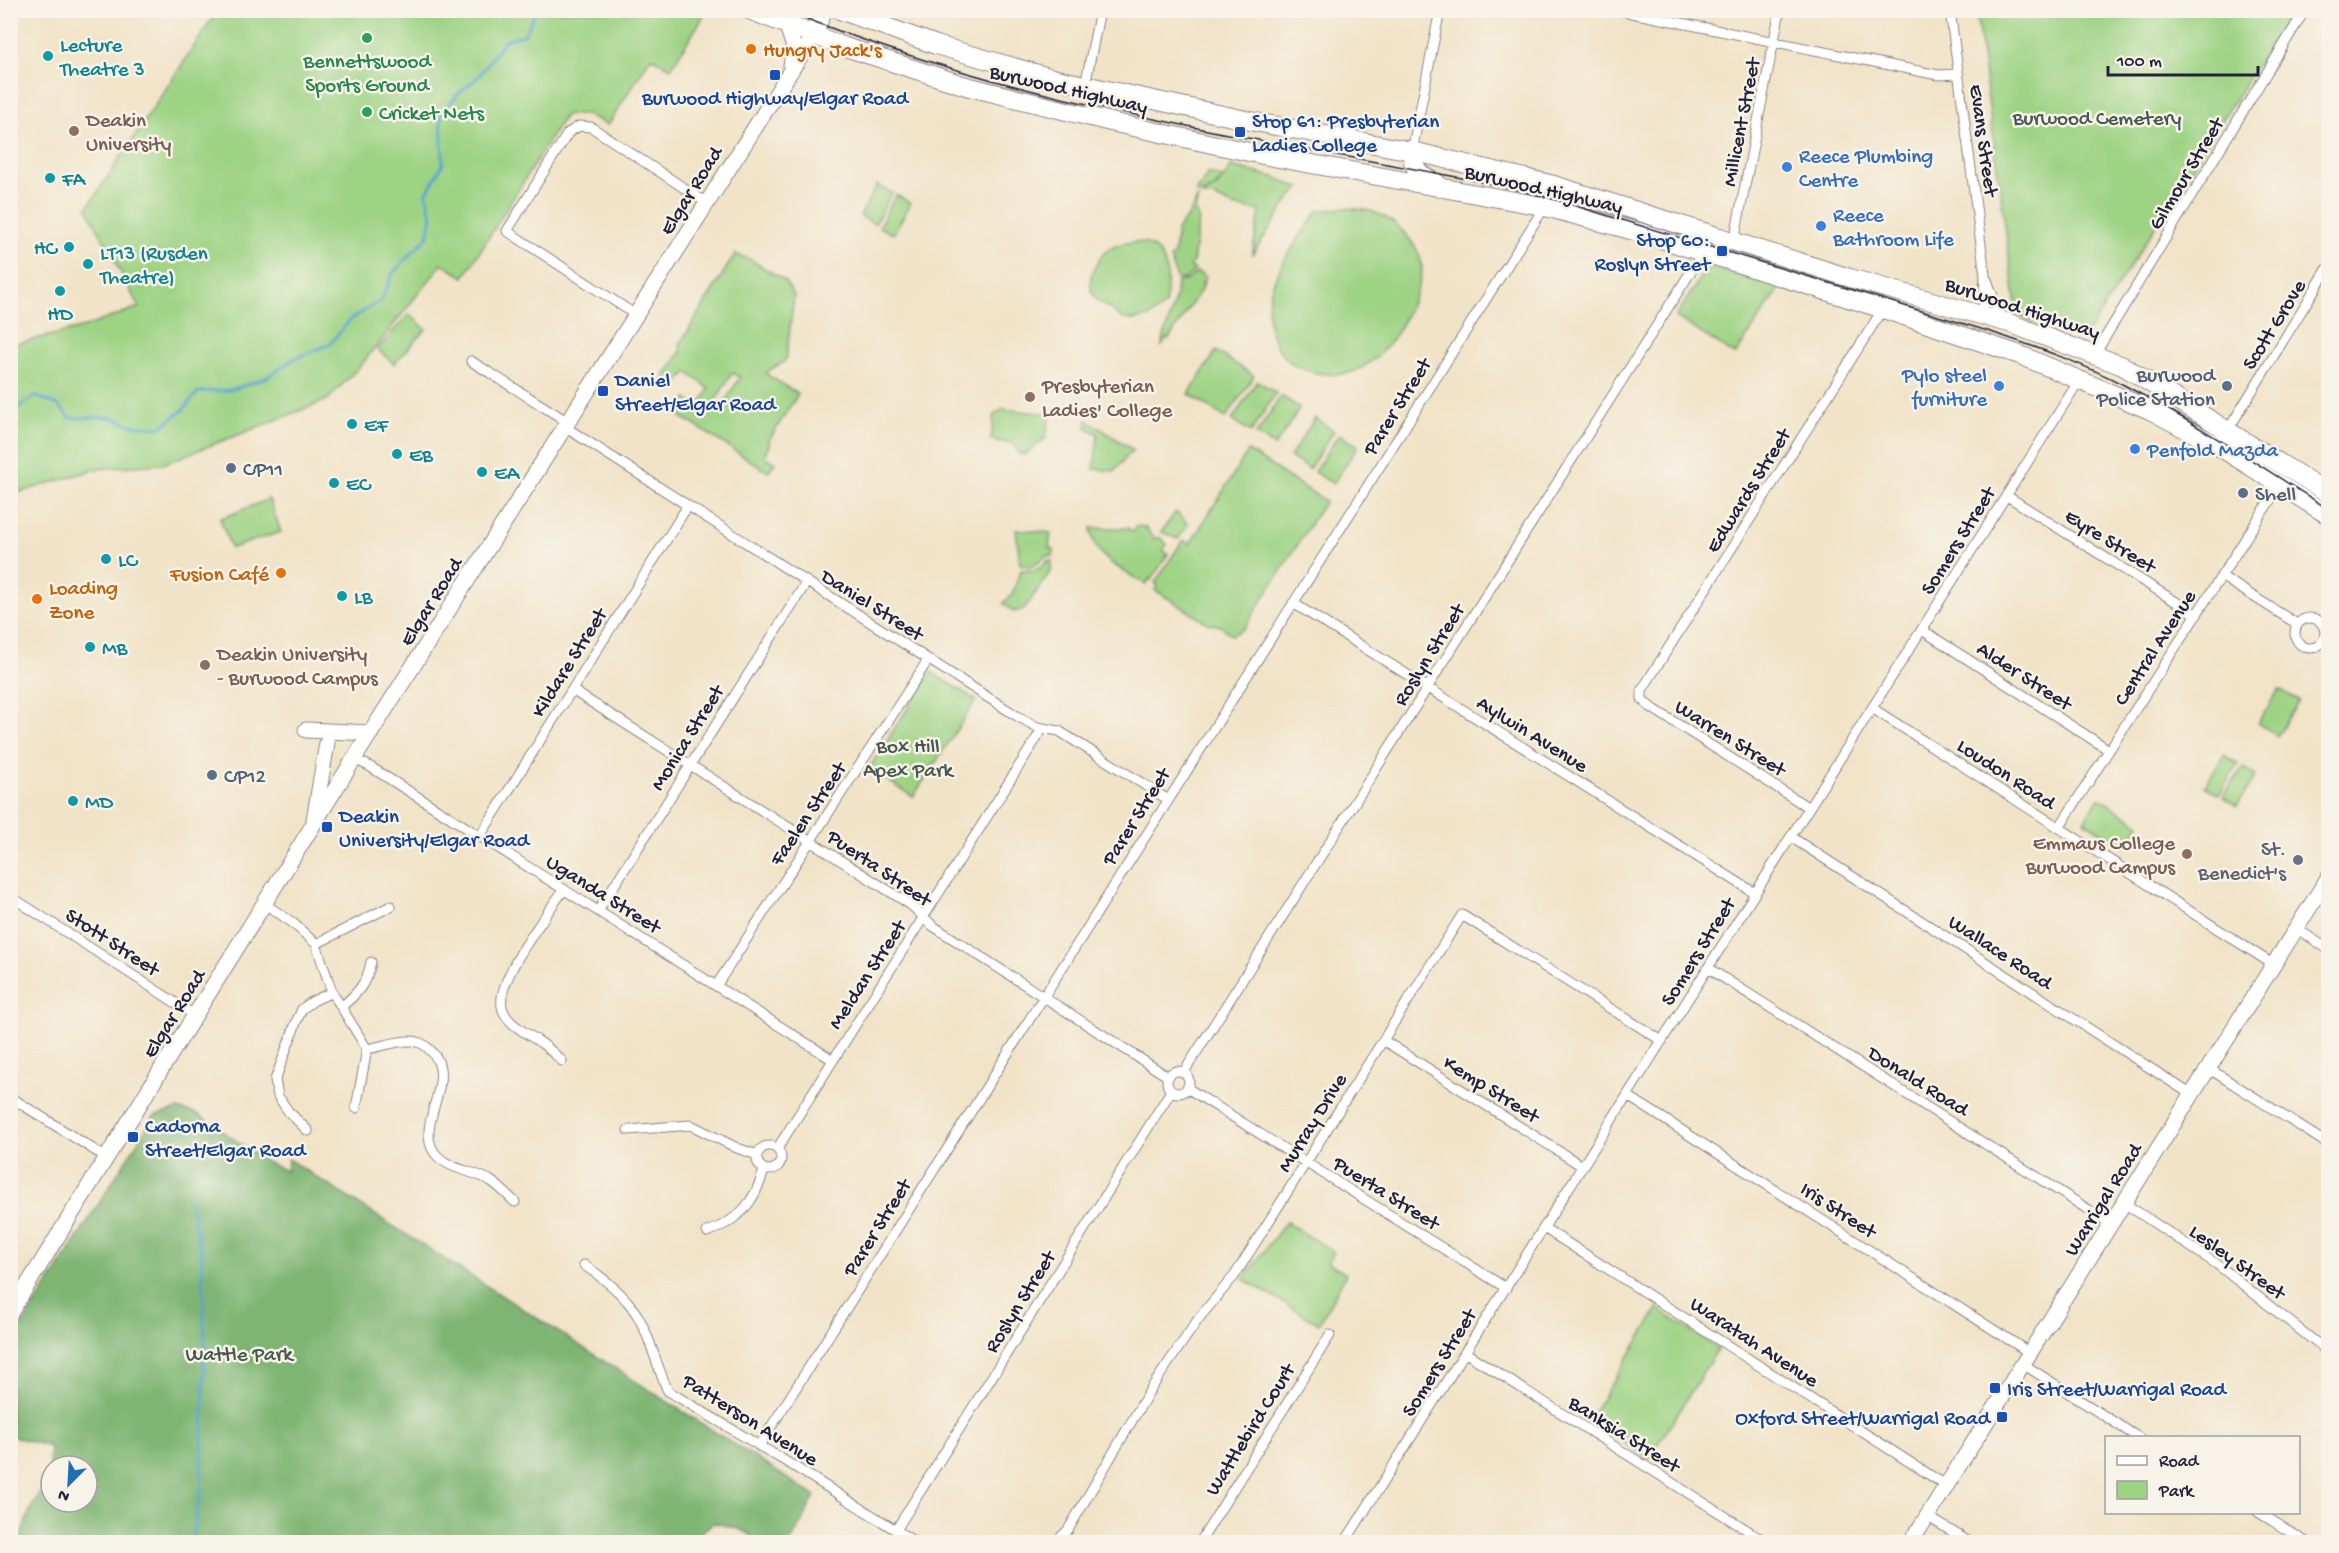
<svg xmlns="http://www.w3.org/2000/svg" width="2339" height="1553" font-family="'Gochi Hand',sans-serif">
<rect width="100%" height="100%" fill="#f7f3e8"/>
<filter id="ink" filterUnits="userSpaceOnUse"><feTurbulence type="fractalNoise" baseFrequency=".0167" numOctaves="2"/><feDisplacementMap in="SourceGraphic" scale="12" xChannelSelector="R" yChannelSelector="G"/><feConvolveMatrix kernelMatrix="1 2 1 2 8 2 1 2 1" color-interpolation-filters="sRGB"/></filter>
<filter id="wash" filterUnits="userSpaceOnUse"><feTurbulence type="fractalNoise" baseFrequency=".008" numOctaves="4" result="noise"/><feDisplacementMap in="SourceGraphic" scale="24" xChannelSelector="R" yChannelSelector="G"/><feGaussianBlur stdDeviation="1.35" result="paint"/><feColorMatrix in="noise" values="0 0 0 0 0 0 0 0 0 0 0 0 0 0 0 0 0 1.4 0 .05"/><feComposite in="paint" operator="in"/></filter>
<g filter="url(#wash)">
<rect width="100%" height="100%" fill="#f1e3c7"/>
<path fill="#9ed384" stroke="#607a60" stroke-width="1.5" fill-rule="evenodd" d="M218 10 707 11 671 68 651 57 608 125 585 114 565 115 464 277 442 264 362 364 327 400 163 464 96 469 11 495V345L85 327 139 307 87 208Z
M1976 11H2291L2086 336 2022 318 2017 314Z
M1231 167 1274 177 1300 188 1290 198 1252 255 1260 211 1232 206 1214 197 1202 196 1218 186Z
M1208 173 1223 178 1214 188 1199 194 1196 192Z
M877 185 892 193 875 224 860 216Z
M896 195 911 203 893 234 879 227Z
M1198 197 1195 213 1199 217 1193 262 1190 266 1195 270 1185 279H1177L1170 257 1174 254 1177 230 1189 215Z
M1344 208C1353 209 1363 209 1371 211 1394 218 1422 245 1422 270 1421 284 1413 301 1407 313 1397 335 1383 356 1361 368 1347 376 1332 375 1317 373 1300 370 1285 361 1277 346 1250 295 1290 252 1318 211Z
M1124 243C1130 243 1138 241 1144 243 1171 251 1169 283 1165 305L1149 317 1134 320 1124 319 1097 300 1091 291V276L1100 257 1110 248Z
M735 254 751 260 784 280 794 296 786 359C782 366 771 366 766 374L798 394 769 440V445L764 456 775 463 768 472 677 414 687 399 699 407 709 389 687 372 673 389 663 380 681 351 680 344ZM732 373 740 377 720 410 712 406Z
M1707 267 1780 288 1735 355 1676 317Z
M1197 272 1206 277 1202 284 1204 285 1169 339 1167 338 1161 347 1176 296 1177 282 1188 280Z
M409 314 426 329 394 364 377 349Z
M1216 351 1254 376 1226 418 1189 394Z
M1257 381 1276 393 1251 432 1232 420Z
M1281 396 1300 408 1275 446 1256 434Z
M1003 409 1047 414 1049 418 1046 438 1025 455 1020 454 1012 443 991 440 994 415Z
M1315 418 1334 431 1309 469 1290 457Z
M1087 420 1133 450 1114 471 1094 469 1098 434 1086 427Z
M1339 434 1358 446 1333 484 1314 472Z
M1248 451 1325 501 1244 629 1232 635 1221 626 1207 623 1155 590 1158 585 1155 583 1183 540 1190 544Z
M269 499 281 532 231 548 220 519Z
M1176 512 1188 524 1178 539 1161 532Z
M1135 526 1145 527 1155 539 1159 537 1167 544 1163 551 1168 554 1151 580 1149 579 1146 584C1124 571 1092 558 1091 528H1129L1130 531H1135Z
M1016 529 1051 533 1049 548 1054 549 1053 556H1047L1031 567 1020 564Z
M1047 561H1052L1051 571 1024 609 1014 612 1003 603 1012 595 1021 570C1033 571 1039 571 1047 561Z
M931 672 976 700 913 797 869 768Z
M2279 689 2299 701 2277 736 2258 723Z
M2224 755 2238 764 2219 795 2205 786Z
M2243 767 2256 776 2237 806 2223 797Z
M2099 798 2140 824 2125 847 2084 821Z
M1286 1222 1334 1252 1328 1263 1346 1274 1319 1324 1243 1279Z
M1658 1309 1718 1349 1649 1459 1589 1420Z"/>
<path fill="#7eb572" stroke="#506c56" stroke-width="1.5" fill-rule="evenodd" d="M178 1109 198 1114 266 1162 287 1171 288 1159 815 1496 791 1542H757C745 1528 730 1526 713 1523L689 1542H645L628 1538 619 1542H19L30 1510 48 1480 50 1447 11 1436V1343L154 1116ZM51 1466H87V1502H51Z"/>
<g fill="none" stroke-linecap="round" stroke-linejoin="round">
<path stroke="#54a3ce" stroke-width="3" d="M10 413 35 396 58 405 70 418 111 417 131 425 161 427 183 410 198 392 231 390 266 378 294 359 330 344 351 319 381 301 393 273 428 236 432 216 426 194 443 164 441 114 458 94 478 77 505 40 525 34 536 10
M189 1198 202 1256 205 1346 201 1492 191 1542"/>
</g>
</g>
<g filter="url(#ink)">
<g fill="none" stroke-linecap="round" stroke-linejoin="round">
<g stroke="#8a8281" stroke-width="11">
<path id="street" d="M1617 10 1938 75 1958 74
M1950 10 1985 275 1983 316
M1085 86 1100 10
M1412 151 1440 10
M1734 241 1780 10
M1987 280 1999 313 2004 319
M636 315 507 231 568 133 579 126 591 127 707 203
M2095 354 2305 10
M471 361 568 422
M565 427 1017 716 1037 727 1059 731 1167 799
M2228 430 2328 268
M2007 496 2197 615
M2221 576 2297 624
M1293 603 1755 893
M2295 633a15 15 0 1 1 30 0a15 15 0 1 1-30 0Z
M1922 630 2109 750
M572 690 911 905 933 926 1167 1076
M1872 708 2274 965
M354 759 369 766 833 1060
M1809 808 1649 706 1642 699V690L1883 309
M2059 828 2280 485
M480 836 687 507
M1791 837 2192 1095
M10 896 196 1016
M265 904 293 923 316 944 332 992 367 1049C381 1047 397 1040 412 1041 417 1041 424 1044 428 1048 462 1077 414 1121 434 1152 447 1170 473 1170 491 1181 499 1186 507 1195 515 1202
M598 911 806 583
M2297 929 2328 949
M316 944 391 906
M1708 968 2111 1224
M716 986 928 660
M341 1007C357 994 367 983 371 962
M1383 1040 1582 1166
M562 1061C555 1055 549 1048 541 1043 529 1034 508 1025 503 1010 492 984 548 913 564 889
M2208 1068 2328 1144
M1167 1082a11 11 0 1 1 22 0a11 11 0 1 1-22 0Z
M1184 1072 1702 254
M1187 1088 1506 1288
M1628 1096 2030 1353
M10 1097 107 1158
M356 1108 367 1049
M628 1130 691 1125 737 1148 757 1155
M308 1131 288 1111 278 1096 275 1080 297 1020 302 1009 313 1001 332 992
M757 1158a12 12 0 1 1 24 0a12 12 0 1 1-24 0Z
M777 1149 1043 728
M2124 1203 2218 1265 2328 1352
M1544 1228 1947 1486
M707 1232C739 1221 755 1202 764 1170
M584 1265C599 1275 615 1287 627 1301 648 1324 655 1364 668 1391L795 1467 915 1542
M1466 1353 1766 1542
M2023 1364 2139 1438
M759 1446 1540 214 1542 206
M2258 1512 2306 1542
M1927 1516 1969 1542
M896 1530 1171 1091
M1056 1542 1068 1530 1150 1390 1199 1318 1235 1275 1462 915 1662 1041
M1200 1542 1330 1335
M1345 1542 2080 379"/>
</g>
<g stroke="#8a8281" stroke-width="17">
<path id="primary" d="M787 26 794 47 791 66
M306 730 371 733
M314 820 327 743
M10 1313 354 759 813 36
M1911 1542 2328 878"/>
</g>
<g stroke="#8a8281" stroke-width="20">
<path id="highway" d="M749 10 845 47 966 86 1115 123 1263 155 1542 206 1642 233 1883 309 2020 355 2150 410 2218 446 2328 515
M840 10 936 45 1052 78 1255 122 1412 151 1554 185 1850 278 2009 323 2123 366 2328 493
M813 36 823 10
M1412 151C1411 169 1422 177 1437 183"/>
</g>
<use href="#street" stroke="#fff" stroke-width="9"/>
<use href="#primary" stroke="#fff" stroke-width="15"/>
<use href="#highway" stroke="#fff" stroke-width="18"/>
<path stroke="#22223b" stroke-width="1.5" d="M785 10C945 76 1114 113 1284 145 1371 162 1460 175 1546 197L1991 332C2036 347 2082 363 2124 385 2194 422 2261 466 2328 509"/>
</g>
</g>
<g fill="#2e9e5b" stroke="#f7f3e8" stroke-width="2">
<circle cx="367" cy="38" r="6"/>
<circle cx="367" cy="112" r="6"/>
</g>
<g fill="#e8710a" stroke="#f7f3e8" stroke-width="2">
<circle cx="751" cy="49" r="6"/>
<circle cx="281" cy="573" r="6"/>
<circle cx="37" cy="599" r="6"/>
</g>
<g fill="#0f9aa8" stroke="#f7f3e8" stroke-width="2">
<circle cx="48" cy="56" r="6"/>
<circle cx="50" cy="178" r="6"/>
<circle cx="69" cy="247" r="6"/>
<circle cx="88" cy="264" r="6"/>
<circle cx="60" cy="291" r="6"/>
<circle cx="352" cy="424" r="6"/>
<circle cx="397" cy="454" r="6"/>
<circle cx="482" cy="472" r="6"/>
<circle cx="334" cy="483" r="6"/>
<circle cx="106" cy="559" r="6"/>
<circle cx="342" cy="596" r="6"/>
<circle cx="90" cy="647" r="6"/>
<circle cx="73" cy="801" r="6"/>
</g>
<g fill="#1a4fb4" stroke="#f7f3e8" stroke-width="2">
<rect x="769" y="69" width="12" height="12" rx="3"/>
<rect x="1234" y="126" width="12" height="12" rx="3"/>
<rect x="1716" y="245" width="12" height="12" rx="3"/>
<rect x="597" y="385" width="12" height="12" rx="3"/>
<rect x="321" y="821" width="12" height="12" rx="3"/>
<rect x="127" y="1131" width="12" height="12" rx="3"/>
<rect x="1989" y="1382" width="12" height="12" rx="3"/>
<rect x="1996" y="1411" width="12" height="12" rx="3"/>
</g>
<g fill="#8d6e63" stroke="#f7f3e8" stroke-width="2">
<circle cx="74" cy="131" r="6"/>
<circle cx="1030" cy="397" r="6"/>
<circle cx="205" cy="665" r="6"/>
<circle cx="2187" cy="854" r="6"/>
</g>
<g fill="#3f7fe0" stroke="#f7f3e8" stroke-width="2">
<circle cx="1787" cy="167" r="6"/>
<circle cx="1821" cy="226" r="6"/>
<circle cx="1999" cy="386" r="6"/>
<circle cx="2135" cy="449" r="6"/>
</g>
<g fill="#5c6f8a" stroke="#f7f3e8" stroke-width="2">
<circle cx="2227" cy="386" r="6"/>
<circle cx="231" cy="468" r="6"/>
<circle cx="2243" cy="493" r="6"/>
<circle cx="212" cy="775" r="6"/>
</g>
<circle fill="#6b7280" stroke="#f7f3e8" stroke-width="2" cx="2298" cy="860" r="6"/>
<g text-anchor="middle" stroke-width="5" stroke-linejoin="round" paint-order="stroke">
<g font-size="21" fill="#0d838f" stroke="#f7f3e8" text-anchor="start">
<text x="60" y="51">Lecture<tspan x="60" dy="24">Theatre 3</tspan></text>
<text x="62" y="185">FA</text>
<text x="57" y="254" text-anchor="end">HC</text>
<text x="100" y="259">LT13 (Rusden<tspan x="100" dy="24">Theatre)</tspan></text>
<text x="60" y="320" text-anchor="middle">HD</text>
<text x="364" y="431">EF</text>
<text x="409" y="461">EB</text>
<text x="494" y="479">EA</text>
<text x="346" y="490">EC</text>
<text x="118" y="566">LC</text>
<text x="354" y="603">LB</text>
<text x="102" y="654">MB</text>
<text x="85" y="808">MD</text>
</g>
<g font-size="21" fill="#c56008" stroke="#f7f3e8" text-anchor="start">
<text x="763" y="56">Hungry Jack's</text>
<text x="269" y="580" text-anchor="end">Fusion Café</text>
<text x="49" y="594">Loading<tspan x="49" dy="24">Zone</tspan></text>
</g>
<g font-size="21" fill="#27864d" stroke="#f7f3e8">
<text x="367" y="67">Bennettswood<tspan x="367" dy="24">Sports Ground</tspan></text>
<text x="379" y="119" text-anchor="start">Cricket Nets</text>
</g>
<g font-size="21" fill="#22223b" stroke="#f7f3e8">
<text transform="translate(1069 88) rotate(13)" y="7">Burwood Highway</text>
<text transform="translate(1740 122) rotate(-79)" y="7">Millicent Street</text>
<text transform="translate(1985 140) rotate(82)" y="7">Evans Street</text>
<text transform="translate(2185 173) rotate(-59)" y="7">Gilmour Street</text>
<text transform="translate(1544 188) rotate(13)" y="7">Burwood Highway</text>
<text transform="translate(690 190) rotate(-58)" y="7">Elgar Road</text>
<text transform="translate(2023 307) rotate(18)" y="7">Burwood Highway</text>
<text transform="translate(2273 324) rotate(-58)" y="7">Scott Grove</text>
<text transform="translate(1396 406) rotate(-58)" y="7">Parer Street</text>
<text transform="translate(1747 490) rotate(-58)" y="7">Edwards Street</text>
<text transform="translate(1957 540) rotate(-58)" y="7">Somers Street</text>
<text transform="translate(2111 540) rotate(32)" y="7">Eyre Street</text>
<text transform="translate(430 601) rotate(-58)" y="7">Elgar Road</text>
<text transform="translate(873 604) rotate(32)" y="7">Daniel Street</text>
<text transform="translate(2154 647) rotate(-57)" y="7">Central Avenue</text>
<text transform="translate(1428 654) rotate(-58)" y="7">Roslyn Street</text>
<text transform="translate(568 662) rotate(-58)" y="7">Kildare Street</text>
<text transform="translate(2025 675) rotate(33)" y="7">Alder Street</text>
<text transform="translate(1533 733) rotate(32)" y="7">Aylwin Avenue</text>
<text transform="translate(686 737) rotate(-58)" y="7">Monica Street</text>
<text transform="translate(1731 737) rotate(32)" y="7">Warren Street</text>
<text transform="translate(2007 773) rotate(33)" y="7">Loudon Road</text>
<text transform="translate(807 813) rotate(-56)" y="7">Faelen Street</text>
<text transform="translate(1135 816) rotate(-58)" y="7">Parer Street</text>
<text transform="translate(880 867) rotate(34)" y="7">Puerta Street</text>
<text transform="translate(604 893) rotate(32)" y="7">Uganda Street</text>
<text transform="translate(113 941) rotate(33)" y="7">Stott Street</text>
<text transform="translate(1697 951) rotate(-58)" y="7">Somers Street</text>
<text transform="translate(2001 951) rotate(33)" y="7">Wallace Road</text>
<text transform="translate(866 974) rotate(-57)" y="7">Meldan Street</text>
<text transform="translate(173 1013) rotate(-58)" y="7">Elgar Road</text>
<text transform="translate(1919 1080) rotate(32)" y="7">Donald Road</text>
<text transform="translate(1492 1088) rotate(32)" y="7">Kemp Street</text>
<text transform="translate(1311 1122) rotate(-58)" y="7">Murray Drive</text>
<text transform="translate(1387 1192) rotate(32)" y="7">Puerta Street</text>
<text transform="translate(2102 1199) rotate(-58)" y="7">Warrigal Road</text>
<text transform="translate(1839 1209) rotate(33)" y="7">Iris Street</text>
<text transform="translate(876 1227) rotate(-58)" y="7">Parer Street</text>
<text transform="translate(2238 1261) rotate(36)" y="7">Lesley Street</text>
<text transform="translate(1019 1301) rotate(-58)" y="7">Roslyn Street</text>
<text transform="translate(1755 1341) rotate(33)" y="7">Waratah Avenue</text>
<text transform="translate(1438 1362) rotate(-58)" y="7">Somers Street</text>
<text transform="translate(751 1419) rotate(32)" y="7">Patterson Avenue</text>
<text transform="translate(1249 1429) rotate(-58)" y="7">Wattlebird Court</text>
<text transform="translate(1625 1433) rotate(32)" y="7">Banksia Street</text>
</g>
<g font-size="21" fill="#164399" stroke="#f7f3e8" text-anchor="start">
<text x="775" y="104" text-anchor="middle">Burwood Highway/Elgar Road</text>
<text x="1252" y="127">Stop 61: Presbyterian<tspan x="1252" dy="24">Ladies College</tspan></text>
<text x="1710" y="246" text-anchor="end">Stop 60:<tspan x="1710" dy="24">Roslyn Street</tspan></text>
<text x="615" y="386">Daniel<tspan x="615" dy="24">Street/Elgar Road</tspan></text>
<text x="339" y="822">Deakin<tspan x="339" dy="24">University/Elgar Road</tspan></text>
<text x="145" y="1132">Cadorna<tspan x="145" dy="24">Street/Elgar Road</tspan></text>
<text x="2007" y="1395">Iris Street/Warrigal Road</text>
<text x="1990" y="1424" text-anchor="end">Oxford Street/Warrigal Road</text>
</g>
<g font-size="21" fill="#475751" stroke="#f7f3e8">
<text x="2097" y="124">Burwood Cemetery</text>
<text x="908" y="752">Box Hill<tspan x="908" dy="24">Apex Park</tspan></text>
<text x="239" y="1360">Wattle Park</text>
</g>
<g font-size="21" fill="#785e54" stroke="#f7f3e8" text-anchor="start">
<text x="86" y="126">Deakin<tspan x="86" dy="24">University</tspan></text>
<text x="1042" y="392">Presbyterian<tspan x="1042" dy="24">Ladies' College</tspan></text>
<text x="217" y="660">Deakin University<tspan x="217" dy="24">- Burwood Campus</tspan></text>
<text x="2175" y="849" text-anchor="end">Emmaus College<tspan x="2175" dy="24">Burwood Campus</tspan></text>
</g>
<g font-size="21" fill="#366cbe" stroke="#f7f3e8" text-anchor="start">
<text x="1799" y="162">Reece Plumbing<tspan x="1799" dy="24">Centre</tspan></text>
<text x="1833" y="221">Reece<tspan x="1833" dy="24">Bathroom Life</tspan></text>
<text x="1987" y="381" text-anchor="end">Pylo steel<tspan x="1987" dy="24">furniture</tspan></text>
<text x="2147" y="456">Penfold Mazda</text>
</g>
<g font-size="21" fill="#4e5e75" stroke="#f7f3e8" text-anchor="start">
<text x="2215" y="381" text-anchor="end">Burwood<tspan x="2215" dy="24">Police Station</tspan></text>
<text x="243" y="475">CP11</text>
<text x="2255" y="500">Shell</text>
<text x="224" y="782">CP12</text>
</g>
<g font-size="21" fill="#5b616d" stroke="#f7f3e8" text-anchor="end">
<text x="2286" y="855">St.<tspan x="2286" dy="24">Benedict's</tspan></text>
</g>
</g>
<rect width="2339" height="1553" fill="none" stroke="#f7f3e8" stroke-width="36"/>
<rect x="2105" y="1436" width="195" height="78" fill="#f7f3e8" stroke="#a29fa3" stroke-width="1.5"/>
<rect x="2117" y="1456" width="30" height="9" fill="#ffffff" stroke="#a29fa3" stroke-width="1.5"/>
<text x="2159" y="1466" font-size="18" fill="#22223b">Road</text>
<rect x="2117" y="1481" width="30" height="18" fill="#9ed384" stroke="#a29fa3" stroke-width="1.5"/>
<text x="2159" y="1496" font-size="18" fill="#22223b">Park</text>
<g transform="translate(69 1484) rotate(204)"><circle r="28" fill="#f7f3e8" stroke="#a29fa3" stroke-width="1.5"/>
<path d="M0-4.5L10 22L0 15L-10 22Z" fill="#1f6fb2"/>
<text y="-9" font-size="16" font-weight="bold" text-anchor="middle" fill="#22223b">N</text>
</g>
<path d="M2108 66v9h150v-9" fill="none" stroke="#22223b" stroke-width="3"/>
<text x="2117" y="66" font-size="18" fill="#22223b" stroke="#f7f3e8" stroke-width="4.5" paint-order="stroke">100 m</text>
</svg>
